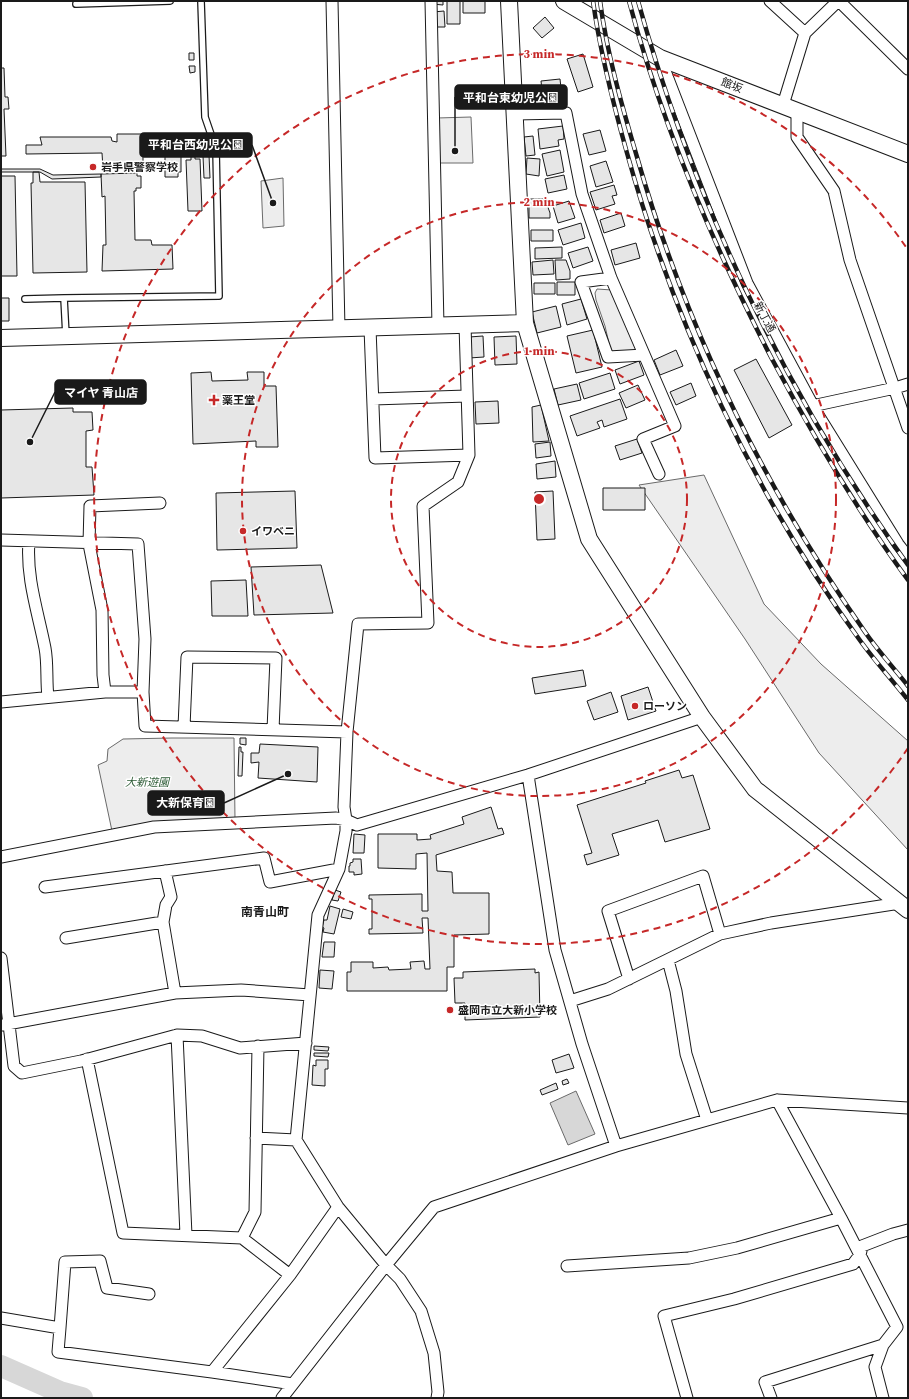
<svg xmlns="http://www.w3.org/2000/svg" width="909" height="1399" font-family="'Source Serif 4','Noto Sans JP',serif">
<rect width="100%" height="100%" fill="#fff"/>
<path fill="#ededed" stroke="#6a6a6a" d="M471 117 473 163H438L437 118Z
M283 178 284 226 263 228 261 181Z
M597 289 612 290 639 350 611 352 605 326 596 300 595 293Z
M704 475 764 604 821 664 908 741V850L819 753 745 639 639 485Z
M172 738H234L235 820 112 831 98 765 107 761 108 749 123 739Z"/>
<path fill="#d7d7d7" stroke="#6a6a6a" d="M576 1091 595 1134 568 1145 550 1103Z"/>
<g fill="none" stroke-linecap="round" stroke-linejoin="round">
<path stroke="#d7d7d7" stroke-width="22" d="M1 1366 60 1392 82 1398"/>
</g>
<path fill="#e6e6e6" stroke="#1a1a1a" d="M432 1H443V5L432 4Z
M447 1H460V24H447Z
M463 1H485V13H463Z
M444 11 445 27H433V12Z
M545 17 554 28 542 38 533 28Z
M189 53H194V60H189Z
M583 54 593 87 578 92 567 59Z
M189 66H195V72L190 73Z
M1 68H4L5 97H8L9 109H4L6 156H1Z
M560 79 562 97 543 99 541 81Z
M563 126 564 139 558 140 559 146 540 149 538 129Z
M600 130 606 151 589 155 583 134Z
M117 134H143V169H103L102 153 26 154V145H42L40 137H111L112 141 117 142Z
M177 136 178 141H181V172H178V177H165V137Z
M533 136 535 155 526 156 524 137Z
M560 150 564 172 547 176 542 154Z
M191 155H195V159H200L202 211H188L186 160H191Z
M209 155 210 178H204L203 156Z
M527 158 540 159 539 176 526 174Z
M606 161 613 182 596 187 590 166Z
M1 169H40L53 175 101 174V177L52 179 40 172H1Z
M33 172H39L40 182H85L87 272 33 273 31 183H33Z
M137 173V176H141V188H136V191H134L135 240H151L152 245H172L173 269 102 271 103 245H106L105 196 102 197 101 174Z
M564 175 567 189 548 193 545 179Z
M1 176H15L17 276H1Z
M614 185 617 195 612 196 615 204 596 210 590 192Z
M529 199H545L550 213V218H529Z
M569 201 575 218 558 223 553 206Z
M621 213 625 226 604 233 600 220Z
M581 223 585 238 563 245 558 230Z
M531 230H553V241H531Z
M636 243 640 258 615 265 611 250Z
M562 247V258L535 259V248Z
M588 247 593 261 573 268 568 253Z
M553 260 554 274 533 275 532 262Z
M555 260H566L570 271V279L556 280Z
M557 282H575V295H557Z
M534 283H555V294H534Z
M1 298H9V321H1Z
M581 299 587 319 567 325 562 304Z
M556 306 561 327 537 333 532 312Z
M593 330 602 367 576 373 567 336Z
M483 336 484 357 469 358V337Z
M516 336 517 364 495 365 494 337Z
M676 350 683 366 660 375 654 360Z
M756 359 792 425 769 438 734 370Z
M639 361 644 375 620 384 615 370Z
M211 372 212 381 248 380 247 372H264V386H276L278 447H256V441L193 444 191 373Z
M610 373 615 389 584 399 579 383Z
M691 383 696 396 676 405 670 392Z
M577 384 581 400 558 405 554 389Z
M638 385 645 400 626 408 619 393Z
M620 399 627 419 604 427 602 420 597 422 600 428 577 436 570 416Z
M498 401 499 423 476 424 475 402Z
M541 405 549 441 533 442 532 407Z
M73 408V412H92L93 430 86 431V467H92L94 495 1 498V410Z
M637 439 642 453 620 460 615 446Z
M550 442 551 456 536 458 535 444Z
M555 461 556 477 537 479 536 464Z
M603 488H645V510H603Z
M295 491 297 548 217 550 216 493Z
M553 491 555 539 537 540 535 492Z
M321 565 333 613 254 615 251 567Z
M246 580 248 616H212L211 581Z
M583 670 586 686 535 694 532 678Z
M648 687 656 711 628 720 621 696Z
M611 692 618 712 594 720 587 701Z
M240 738H246V745L240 744Z
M260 744 318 747 317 782 258 778 259 762 251 763V753H259Z
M239 747H241V752H243L242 776H238Z
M679 770 682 778 693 775 710 829 665 842 658 820 612 834 619 855 587 865 584 855 592 853 577 805 646 783 645 781Z
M491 807 498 829 502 828 504 834 436 855 437 871 452 872 453 893H489V934L454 935V967H447V991H347V972H351V962H373V968L388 967 389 970 411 969 410 962 424 961 425 969H430L428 918H422L423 933 369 934V929H372V899H369V895L422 894V911H428L427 853 416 854V869L378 868V834H417V840L431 839 430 835 464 824 462 817Z
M354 834 365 835 364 853H353Z
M353 859H361L362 874 354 875V872H349V866H350V863L353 862Z
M335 890 341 892 338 901 332 900Z
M330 906 340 909 334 934 323 932 324 928 322 927 324 920H327Z
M343 909 353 912 351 919 341 917Z
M324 942H335L334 957H322Z
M535 969V973L539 972 540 1017 465 1020V1003H455L454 978H463V972Z
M320 970 334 971 332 989 319 988Z
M314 1046 329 1047 328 1051 314 1050Z
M314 1053H329L328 1057 314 1056Z
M569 1054 574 1068 556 1073 552 1060Z
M316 1060H328V1069H325V1086L312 1085 313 1065 316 1066Z
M567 1079 569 1083 563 1085 562 1081Z
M556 1083 558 1089 542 1095 540 1090Z"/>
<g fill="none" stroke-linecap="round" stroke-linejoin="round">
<g stroke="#1a1a1a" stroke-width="8">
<path id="lane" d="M76 4 170 1
M64 298 219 296 216 149 205 117 201 1
M25 299 64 298 66 336"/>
</g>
<g stroke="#1a1a1a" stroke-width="13">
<path id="street" d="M332 1 339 329
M431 1 438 326
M770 1 805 33
M839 1 908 69
M660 58 747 283 818 415 898 544 908 557
M783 105 805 33 838 1
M797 111V137L834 191 850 260 908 428
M515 114 566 113 582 194 611 278 675 426 643 439 659 474
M611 278 581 282 608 357 644 355
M370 328 375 458 469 455
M373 399 467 396
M812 406 895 388 908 384
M1 540 138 544 145 639 143 692H105L1 702
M29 541C26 578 38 612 45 648 48 664 46 681 48 697
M105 692 103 675 102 610 89 544 90 506 160 503
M143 692 145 726 347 732
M184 727 187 657 276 658 273 730
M528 775 555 950 582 1044 616 1146
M1 857 154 827 336 818 346 820 357 825 528 775 702 717
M165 871 171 897 166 905 163 922 175 993
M45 887 264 858 270 882 339 869
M66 938 163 922
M1 958 14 1066 22 1073 81 1061 177 1035 202 1036 240 1048 306 1043
M668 960 676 991 686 1054 707 1120
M629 979 608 911 703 876 720 934
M570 1001 608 989 720 934 771 923 900 903
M2 1025 175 993 241 990 310 995
M177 1035 186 1235
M87 1059 123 1233 242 1238 290 1275
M777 1100 841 1218 897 1327 883 1345 875 1367 883 1398
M256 1138 296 1140
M242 1238 255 1212 258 1046
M567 1266 689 1258 737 1248 841 1218
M1 1318 60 1328 65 1262 100 1261 107 1288 149 1294
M60 1328 58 1352 212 1372 293 1384
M212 1372 290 1275 338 1207
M282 1398 386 1265 434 1207 616 1146 777 1100 908 1108
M437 1398 438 1392 434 1353 421 1311 400 1279 386 1265 338 1207 296 1140 318 915 339 869 346 831V820L344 807 347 732 358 624 428 623 423 506 458 482 469 455 465 325
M687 1398 664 1316 734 1299 853 1264 860 1255 862 1246 893 1234 908 1230
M771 1398 765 1382 883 1345"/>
</g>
<g stroke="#1a1a1a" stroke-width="18">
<path id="secondary" d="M509 1 525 323 589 539 702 717 755 789 908 910
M564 1 660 58 908 154
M1 338 525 323"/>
</g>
<use href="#lane" stroke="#fff" stroke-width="5.5"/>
<use href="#street" stroke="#fff" stroke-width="11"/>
<use href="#secondary" stroke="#fff" stroke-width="16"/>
<g stroke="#1a1a1a" stroke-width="4.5">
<path id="rail" d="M593 1C600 52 613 103 627 153 674 323 755 496 859 639 874 660 892 680 908 700
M600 1C607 54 622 106 637 157 686 328 763 486 865 632 878 651 894 668 908 686
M629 1C662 125 713 245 772 359 813 436 857 510 908 580
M638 1C694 202 786 395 908 565"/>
</g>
<use href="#rail" stroke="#fff" stroke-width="3" stroke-dasharray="9" stroke-linecap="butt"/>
</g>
<g fill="none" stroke="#c62828" stroke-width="2" stroke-dasharray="7 5">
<circle cx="539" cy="499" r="148"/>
<circle cx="539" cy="499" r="297"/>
<path d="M908 748A445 445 0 1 1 908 250"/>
</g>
<g fill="#c62828" stroke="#fff" stroke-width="1.5">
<circle cx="93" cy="167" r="4"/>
<path d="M212 394h4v4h4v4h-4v4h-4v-4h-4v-4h4z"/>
<circle cx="243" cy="531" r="4"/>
<circle cx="635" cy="706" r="4"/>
<circle cx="450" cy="1010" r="4"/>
</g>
<g text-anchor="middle" stroke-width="3" stroke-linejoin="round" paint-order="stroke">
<g font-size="11" fill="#1a1a1a" stroke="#fff">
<text transform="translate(732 85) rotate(21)" y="4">館坂</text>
<text transform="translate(765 317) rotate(62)" y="4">新丁通</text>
</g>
<g font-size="11" font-weight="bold" fill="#1a1a1a" stroke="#fff" text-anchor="start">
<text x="101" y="171">岩手県警察学校</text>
<text x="222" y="404">薬王堂</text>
<text x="251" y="535">イワベニ</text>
<text x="643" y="710">ローソン</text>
<text x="458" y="1014">盛岡市立大新小学校</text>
</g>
<g font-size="11" font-style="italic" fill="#2b5a34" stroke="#fff">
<text x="147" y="786">大新遊園</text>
</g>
<g font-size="12" font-weight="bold" fill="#1a1a1a" stroke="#fff">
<text x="265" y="916">南青山町</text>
</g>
</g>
<circle cx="539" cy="499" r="6" fill="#c62828" stroke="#fff" stroke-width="2"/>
<g font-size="12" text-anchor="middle" font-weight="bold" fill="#c62828" stroke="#fff" stroke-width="3" stroke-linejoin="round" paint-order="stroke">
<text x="539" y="58">3 min</text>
<text x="539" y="206">2 min</text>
<text x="539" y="355">1 min</text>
</g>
<path fill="none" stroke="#1a1a1a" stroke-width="1.5" d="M455 151L455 97M273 203L252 145M30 442L55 392M288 774L224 803"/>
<g fill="#1a1a1a" stroke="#fff" stroke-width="1.5">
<circle cx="455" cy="151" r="4"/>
<circle cx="273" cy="203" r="4"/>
<circle cx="30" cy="442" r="4"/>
<circle cx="288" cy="774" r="4"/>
</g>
<g fill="#1a1a1a" stroke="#1a1a1a" stroke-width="1.5">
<rect x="455" y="85" width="112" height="24" rx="4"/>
<rect x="140" y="133" width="112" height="24" rx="4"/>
<rect x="55" y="380" width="91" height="24" rx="4"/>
<rect x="148" y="791" width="76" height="24" rx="4"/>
</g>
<g font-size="12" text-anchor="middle" font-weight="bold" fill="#fff">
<text x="511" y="102">平和台東幼児公園</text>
<text x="196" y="149">平和台西幼児公園</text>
<text x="101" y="397">マイヤ 青山店</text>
<text x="186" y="807">大新保育園</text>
</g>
<rect width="909" height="1399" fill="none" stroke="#1a1a1a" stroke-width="4"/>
</svg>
